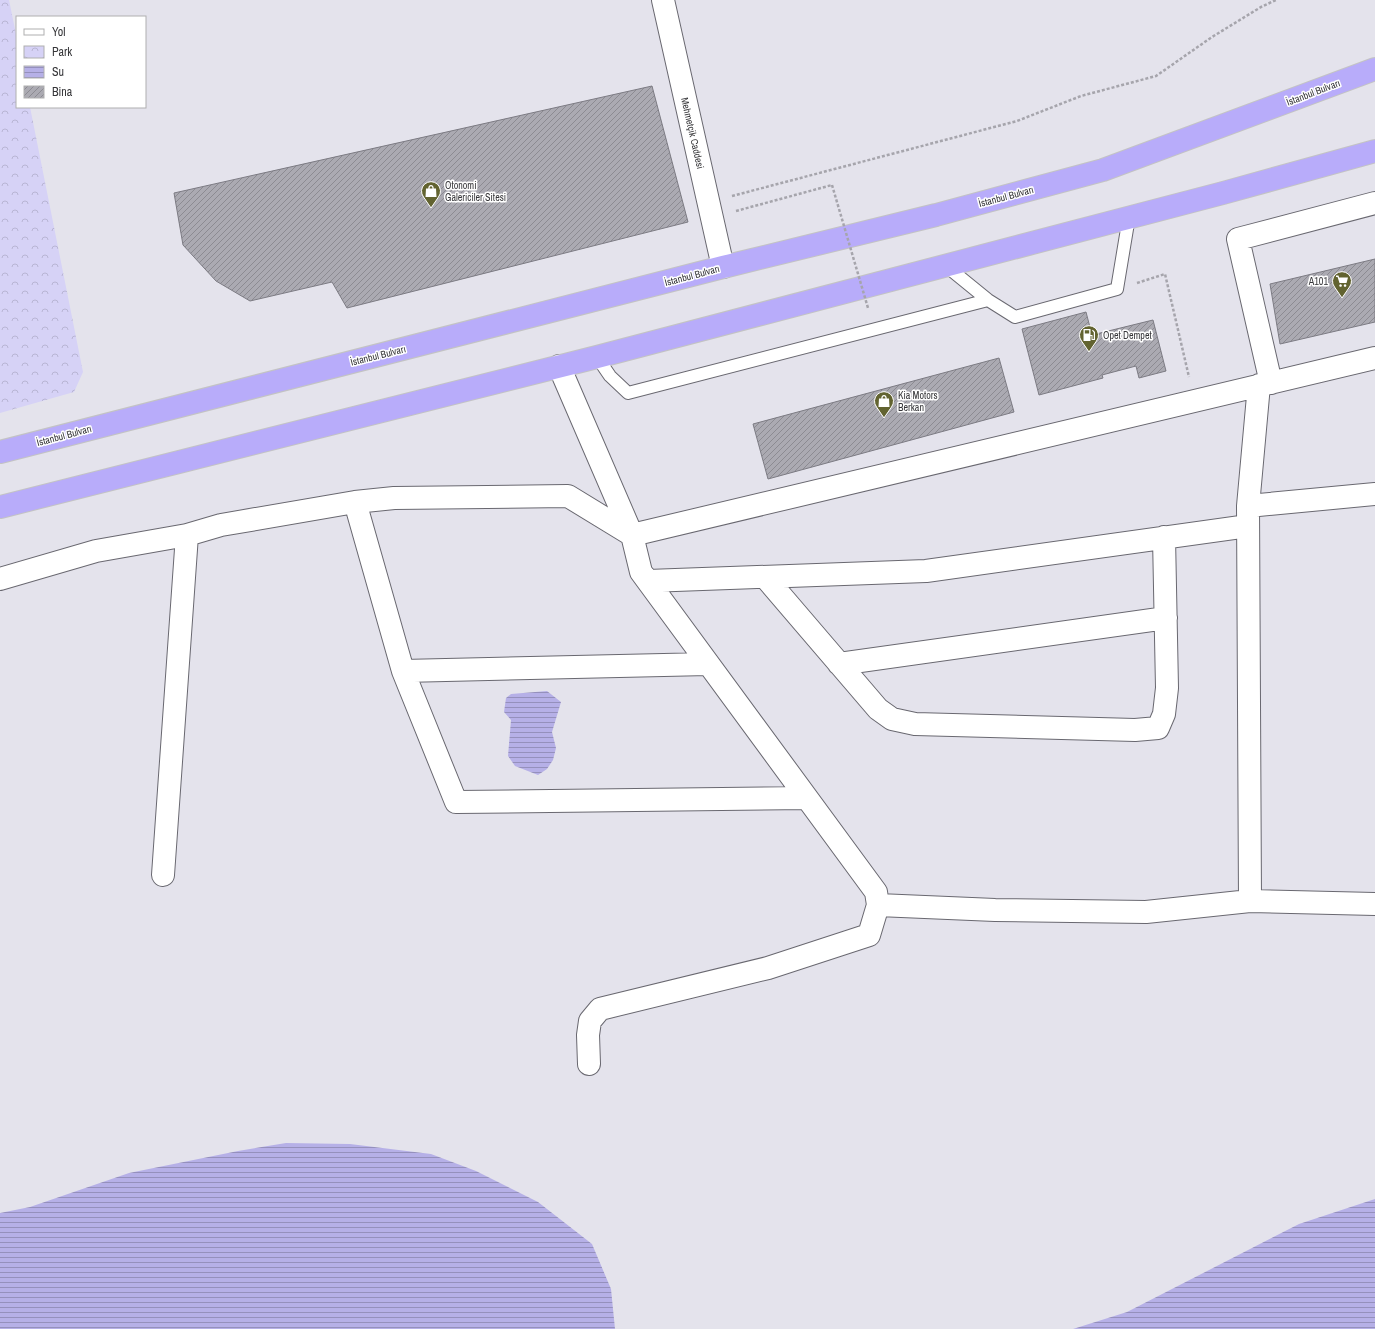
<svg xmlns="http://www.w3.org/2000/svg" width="1375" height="1329" font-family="'Archivo Narrow',sans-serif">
<defs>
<pattern id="park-crowns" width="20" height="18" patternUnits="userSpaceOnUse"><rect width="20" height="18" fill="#d6d2f6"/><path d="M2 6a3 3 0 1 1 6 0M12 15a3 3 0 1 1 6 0" fill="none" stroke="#b8b5d4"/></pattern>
<pattern id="water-rules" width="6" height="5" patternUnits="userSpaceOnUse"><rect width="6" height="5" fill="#b6b0e7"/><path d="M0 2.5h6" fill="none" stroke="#9590bc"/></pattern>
<pattern id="building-hatch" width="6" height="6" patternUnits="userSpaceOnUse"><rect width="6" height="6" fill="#abaab2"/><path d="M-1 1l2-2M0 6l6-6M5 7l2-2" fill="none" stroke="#8c8b92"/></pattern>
</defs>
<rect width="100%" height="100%" fill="#e4e3ec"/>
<path fill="url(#park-crowns)" d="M0 0H9L17 39V107H30L83 372 74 392 0 413Z"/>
<path fill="url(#water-rules)" d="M547 691 561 702 552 732 556 748 553 760 547 769 538 775 515 766 508 756 511 720 504 712 506 698 511 694Z
M286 1143 350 1144 431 1154 476 1171 538 1202 592 1244 611 1289 615 1329H0V1213L30 1207 129 1173 238 1151Z
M1375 1199V1329H1073L1127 1312 1299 1224Z"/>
<path fill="url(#building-hatch)" stroke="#7c7b83" d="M652 86 688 222 347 308 332 282 250 301 216 281 183 245 174 193Z
M1375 259V322L1280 344 1270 284Z
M1086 312 1092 335 1153 320 1166 371 1139 378 1136 366 1102 375 1103 378 1039 395 1022 329Z
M999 358 1014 412 768 479 753 424Z"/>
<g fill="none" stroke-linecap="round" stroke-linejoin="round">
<g stroke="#696870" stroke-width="14">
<path id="service" d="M945 265 988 300 1015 317 1117 289 1129 217
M597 357 610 376 628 393 988 300"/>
</g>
<g stroke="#696870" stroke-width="24">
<path id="minor" d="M559 366 632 535 641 572 876 892 878 905 869 935 768 968 600 1009 590 1021 588 1035 589 1064
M1271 383 1238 239 1375 203
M1259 385 1248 506 1250 901 1375 904
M355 502 403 671 456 802 807 798
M1248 506 1375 494
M765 577 878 709 892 719 915 724 1135 730 1158 728 1164 714 1167 688 1164 537
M0 579 96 551 187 535 221 525 355 502 394 498 568 496 632 535 1375 358
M648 581 926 571 1248 526
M839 664 1166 618
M403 671 708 664
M163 875 187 535
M878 905 995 910 1146 912 1250 901"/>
</g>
<g stroke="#696870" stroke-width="24">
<path id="secondary" d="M663 0 723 267"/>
</g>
<g stroke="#c3c3c4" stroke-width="24">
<path id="trunk" d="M0 452 723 267 936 215 1103 170 1375 69
M0 507 597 357 1223 193 1375 151"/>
</g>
<path stroke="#a6a5ac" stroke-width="2.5" stroke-dasharray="3 2" stroke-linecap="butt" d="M732 196 1017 121 1081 96 1156 76 1212 37 1261 7 1276 0
M736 211 832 185
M1137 283 1165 274 1189 377"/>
<use href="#service" stroke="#fff" stroke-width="12"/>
<use href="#minor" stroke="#fff" stroke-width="22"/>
<use href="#secondary" stroke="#fff" stroke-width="22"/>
<use href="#trunk" stroke="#b8acfa" stroke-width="22"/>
<path stroke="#a6a5ac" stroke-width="2.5" stroke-dasharray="3 2" stroke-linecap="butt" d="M832 185 868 308"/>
</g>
<defs>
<g id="shop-pin" transform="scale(1)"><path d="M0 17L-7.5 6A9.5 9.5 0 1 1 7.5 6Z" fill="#626330" stroke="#fff"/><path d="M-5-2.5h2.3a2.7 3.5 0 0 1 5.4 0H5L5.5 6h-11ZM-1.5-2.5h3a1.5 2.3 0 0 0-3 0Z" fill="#fff"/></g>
<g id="supermarket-pin" transform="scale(1)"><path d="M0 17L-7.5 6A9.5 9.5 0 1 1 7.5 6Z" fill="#626330" stroke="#fff"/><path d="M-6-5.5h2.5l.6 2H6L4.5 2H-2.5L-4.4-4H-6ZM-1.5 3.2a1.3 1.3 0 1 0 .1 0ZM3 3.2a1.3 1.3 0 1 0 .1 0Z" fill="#fff"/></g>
<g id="fuel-pin" transform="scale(1)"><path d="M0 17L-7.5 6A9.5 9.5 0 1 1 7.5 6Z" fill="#626330" stroke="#fff"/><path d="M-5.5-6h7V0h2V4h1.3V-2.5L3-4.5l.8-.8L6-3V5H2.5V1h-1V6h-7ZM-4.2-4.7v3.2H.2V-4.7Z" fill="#fff"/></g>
</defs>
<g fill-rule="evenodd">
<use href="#shop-pin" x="431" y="191"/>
<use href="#supermarket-pin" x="1342" y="281"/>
<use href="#fuel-pin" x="1089" y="335"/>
<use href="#shop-pin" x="884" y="401"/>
</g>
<g text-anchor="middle" stroke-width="3" stroke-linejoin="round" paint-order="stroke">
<g font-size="10" fill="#363639" stroke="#fff">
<text transform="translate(1313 92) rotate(-21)" y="4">İstanbul Bulvarı</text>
<text transform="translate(693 133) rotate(77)" y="4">Mehmetçik Caddesi</text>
<text transform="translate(1006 196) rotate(-15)" y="4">İstanbul Bulvarı</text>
<text transform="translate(692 275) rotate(-15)" y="4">İstanbul Bulvarı</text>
<text transform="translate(378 355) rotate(-14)" y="4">İstanbul Bulvarı</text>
<text transform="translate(64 435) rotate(-15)" y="4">İstanbul Bulvarı</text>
</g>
<g font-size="10" fill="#363639" stroke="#fff" text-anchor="start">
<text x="445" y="189">Otonomi<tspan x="445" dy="12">Galericiler Sitesi</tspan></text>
<text x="1328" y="285" text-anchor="end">A101</text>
<text x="1103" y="339">Opet Dempet</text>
<text x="898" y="399">Kia Motors<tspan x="898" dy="12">Berkan</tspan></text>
</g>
</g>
<rect x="16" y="16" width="130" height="92" fill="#ffffff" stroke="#afafb0"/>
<rect x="24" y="29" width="20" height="6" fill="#ffffff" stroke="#afafb0"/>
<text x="52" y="36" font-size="12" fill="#363639">Yol</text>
<rect x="24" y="46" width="20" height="12" fill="url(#park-crowns)" stroke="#afafb0"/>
<text x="52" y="56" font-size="12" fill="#363639">Park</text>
<rect x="24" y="66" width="20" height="12" fill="url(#water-rules)" stroke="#afafb0"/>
<text x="52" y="76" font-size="12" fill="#363639">Su</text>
<rect x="24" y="86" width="20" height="12" fill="url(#building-hatch)" stroke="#afafb0"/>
<text x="52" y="96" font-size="12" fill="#363639">Bina</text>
</svg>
